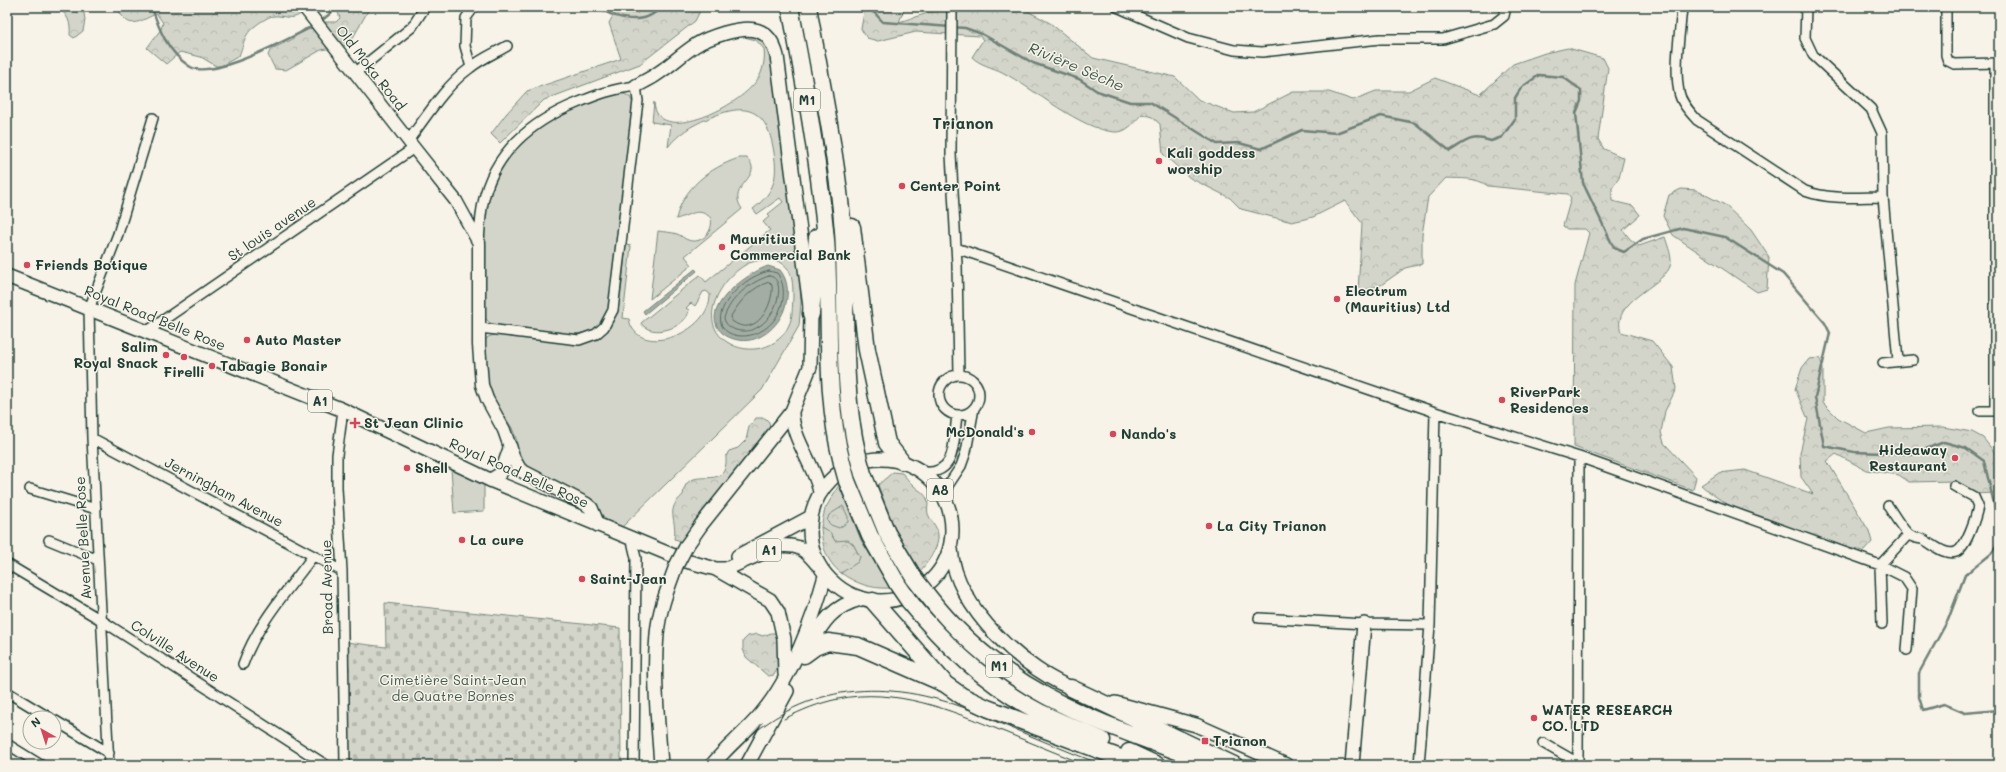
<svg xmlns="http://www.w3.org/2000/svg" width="2006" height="772" font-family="Mali,sans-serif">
<defs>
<pattern id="forest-crowns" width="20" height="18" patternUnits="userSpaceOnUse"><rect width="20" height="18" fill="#d3d5ca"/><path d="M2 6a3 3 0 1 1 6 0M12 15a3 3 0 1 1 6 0" fill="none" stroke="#b5b8ae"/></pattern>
<pattern id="cemetery-stones" width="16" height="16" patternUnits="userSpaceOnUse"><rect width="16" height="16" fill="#d3d5ca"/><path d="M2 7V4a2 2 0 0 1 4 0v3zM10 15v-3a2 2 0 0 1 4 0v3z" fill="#b5b8ae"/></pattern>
</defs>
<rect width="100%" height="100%" fill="#f7f3e8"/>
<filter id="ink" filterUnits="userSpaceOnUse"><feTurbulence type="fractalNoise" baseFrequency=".025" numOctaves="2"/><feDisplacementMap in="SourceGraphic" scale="8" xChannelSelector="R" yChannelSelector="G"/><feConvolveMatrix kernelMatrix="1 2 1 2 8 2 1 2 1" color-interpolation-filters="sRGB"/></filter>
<g filter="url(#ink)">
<path fill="#d3d5ca" stroke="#79897f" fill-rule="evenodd" d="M749 36C761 37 767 44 770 55L799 269 801 302 799 326 762 390 622 527 607 521 597 508 524 468 516 458 517 441 512 428 489 393 485 341 488 337 497 334 580 344C625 336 621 281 626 245L631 246 623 318 629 319C636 360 711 334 710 294L706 291 703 292 695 306 691 303 686 308 689 310C687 328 651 339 641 323L700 275 706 282 770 230 763 222 770 216 768 214 783 202 780 198 757 214 753 209C777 190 778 175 773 147 765 105 742 103 707 119 692 125 678 134 668 147L671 125 652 122 654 102C656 149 749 104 761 73 764 65 765 57 764 49L756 40 744 37ZM767 259C792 261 793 277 793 298 792 307 793 317 789 325 779 349 748 356 727 342 695 320 722 276 749 263 755 261 761 260 767 259Z
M622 93 630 97 633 103 610 303C601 346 561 333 530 329 517 327 502 327 490 323L486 319 484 313C484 277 482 240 487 204 494 159 533 125 573 110 588 104 606 94 622 93Z
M739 158H747C766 177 725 185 742 209L685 256 692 265 650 299 658 231C664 232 671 232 677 234 681 235 684 239 688 240 702 245 714 231 711 218 698 206 689 216 676 219 683 188 709 168 739 158Z
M451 468 484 479V511L454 513Z
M839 485 861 540 890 588C871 589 857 584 841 573L860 557 853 544 834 542 833 536 821 527 825 509Z"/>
<path fill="url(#forest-crowns)" stroke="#79897f" d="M57 7H83L85 20 83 31 74 38 70 35C71 22 68 15 57 7Z
M112 7H295L301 14C291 21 284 15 274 16 269 16 266 19 262 21 244 33 246 37 239 56L221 66H216L201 57 180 52 166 64 147 48 161 29 163 23 157 14C148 16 134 28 126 20 119 14 122 11 112 7Z
M336 7H370L349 45 321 50 286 70 275 69 268 55 271 49 291 40 304 29 325 22H336L340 18Z
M618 7H702L695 21 640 64 544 100 500 143 491 134 506 114 527 91 621 59 609 23Z
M865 7H905L899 22 947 7H1020L1050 23 1093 58 1175 77 1199 100 1234 113 1253 112 1293 92H1329L1353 100 1376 91H1409L1435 78 1480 95 1513 64 1545 53 1568 48 1603 58 1608 68 1598 139 1604 149 1624 158 1619 178 1612 188V201L1633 206 1640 215 1623 230 1630 239 1639 246 1665 237C1667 244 1671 253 1671 261 1672 281 1624 295 1620 320 1619 324 1620 329 1621 332L1652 341 1673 367 1676 389 1665 411 1661 432 1664 443 1696 477 1693 490 1574 447 1575 285 1589 233 1585 229H1567L1563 226 1571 198 1568 194 1488 186C1476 177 1461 179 1446 178L1428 197 1422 235V264L1405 268 1381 285 1358 292 1362 223 1345 201 1313 217 1292 222 1241 209 1230 198 1190 178 1163 154 1160 124 1152 117 1142 114C1134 122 1127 133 1115 132 1081 130 1033 88 1002 72 992 67 980 65 972 57L983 40 980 36 916 32 878 41 867 38 861 29Z
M1681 189 1696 190 1725 205 1751 230 1769 257 1767 289 1757 292 1673 235 1663 216 1669 195Z
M1820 358 1823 369V403L1838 418 1866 433 1889 428 1943 427 1972 432 1983 438 1999 458V498L1995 493 1973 494 1955 481 1909 482 1899 475 1866 470 1836 454 1827 461 1869 531 1872 542 1864 551C1839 547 1817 539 1793 531 1759 519 1729 510 1701 485L1719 473 1745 470 1813 494 1801 477 1800 453 1808 419 1795 389 1802 368 1809 359Z
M756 418H765L769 422 770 428C742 468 707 500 682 541L674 539C678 519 664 511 683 495 686 460 729 497 726 456L729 451 738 448 746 440 749 427Z
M893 472 902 473C906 477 909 482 914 486 919 491 926 493 928 502 928 506 927 510 928 514 930 520 935 524 937 530 942 544 929 561 920 571L896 532 878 485Z
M843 506 848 517V522L839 528 831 525 827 521 829 515Z
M821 527 830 532 835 541 848 540 853 544 860 557 858 562 841 573C826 561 822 546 821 527Z
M771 633H777C780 647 782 663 774 675L768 676 746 657 743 649V641L748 636 757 634 763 636Z"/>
<path fill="url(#cemetery-stones)" stroke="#79897f" d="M385 603 620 628 621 765H348L346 642 386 647Z"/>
<path fill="#a4ada3" stroke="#6f8077" d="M768 266 780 270C789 281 789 296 784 310 776 331 753 347 731 338 725 336 719 331 717 326 705 303 750 272 768 266Z
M695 269 697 271 645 314 643 311Z"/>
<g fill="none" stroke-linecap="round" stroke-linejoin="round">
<path stroke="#546a60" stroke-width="1" d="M769 271 777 273C783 281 784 290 783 299 774 352 698 344 727 301 737 287 752 275 769 271Z
M769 276C792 278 772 340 736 330 730 328 725 324 724 318 730 298 750 282 769 276Z
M769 282 772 285C774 306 755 339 732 321L731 316C740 301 752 287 769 282Z"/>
<path stroke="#6f8077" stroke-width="2.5" d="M152 7C159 30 168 52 189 66 211 82 290 37 314 26
M599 7C611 17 634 23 649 16 654 14 658 10 662 7
M869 7 883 22 965 28 982 34 1033 63 1079 79 1097 91 1130 102H1150L1217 144 1239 143 1261 149 1302 130 1336 133 1381 116 1415 123 1450 151C1466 141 1472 134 1491 141L1502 137 1515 119V98L1521 88 1539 75 1563 77 1581 90V101L1576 113 1583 183 1614 248 1624 252 1643 239 1683 228 1725 237 1783 274 1825 323 1830 333 1815 397 1824 446 1854 452 1913 454 1944 442 1966 448 1984 461 1998 521V544L1991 554 1965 575 1948 620 1919 673V697L1923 710 1944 704 1965 713 1999 710
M320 22 338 7"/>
<g stroke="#1f3d34" stroke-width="12">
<path id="street" d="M952 7 951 154 957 264 959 375
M1117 7 1188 38 1234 50 1262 52 1380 39H1443L1494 24 1504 16 1506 7
M1682 7C1680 33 1674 66 1679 92 1681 103 1690 112 1697 120L1805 191C1830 200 1858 197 1883 197
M1806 7 1805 38 1813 55 1871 109 1882 133 1883 197 1898 361
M1946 7V55L1948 61 1954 64 1999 63
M471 67 465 46 466 18 474 7
M356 72 412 27 425 7
M408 141C427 116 444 87 470 68 481 59 495 53 507 46
M479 243C480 230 480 216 483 203 493 153 532 121 577 103 599 94 612 89 636 86L638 101 613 310 604 327 596 334 579 340 480 328
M956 248 1435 412 1579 457 1880 565 1904 577 1912 589 1907 650
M146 332 414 148
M1883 363 1913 360
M939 395a20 20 0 1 1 40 0a20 20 0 1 1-40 0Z
M343 410 337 455V488L342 571 345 765
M1980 411H1999
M1995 411V64
M92 438 342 571
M922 472C958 476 953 440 957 416
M30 489 96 509
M948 506 947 487 961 466 966 452 974 408
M1888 506C1894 515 1900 526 1908 534 1912 538 1917 538 1922 539 1932 543 1944 556 1956 552 1966 548 1976 517 1978 506L1974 497 1954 486
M628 536 632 541 636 558 634 765
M49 540 98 560
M7 564 101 620 326 765
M1259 618 1364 624 1430 625
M1882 624 1880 565 1908 535
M243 664C257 624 288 590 313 556
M7 692 50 718
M54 720 109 753
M1543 743 1578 763
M7 744 41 765
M109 765 92 438 89 309 118 234 153 118
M1419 765 1430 625 1435 412
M1578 765 1579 457"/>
</g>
<g stroke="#1f3d34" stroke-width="15">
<path id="secondary" d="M304 7 414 148 456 201 479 243V345L482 385 487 399 504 430 510 447 501 473 490 480"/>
</g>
<g stroke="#1f3d34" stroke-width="16">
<path id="primary" d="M636 86C643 82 650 79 657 74 671 65 683 53 696 45 705 39 715 36 725 33 751 26 769 26 777 56L811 314 810 367 792 411 701 525 687 545
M7 276 343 410 490 480 686 561 716 569H726L778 546C799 544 805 549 817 564
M792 411C791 438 815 465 820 492
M510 447 513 458 520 470 586 504 591 508 598 525
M810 530a71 71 0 1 1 142 0a71 71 0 1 1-142 0Z
M951 549C955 608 1025 672 1079 691
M738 556 809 518
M716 569 770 600 778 612 784 639 785 674
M805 653C821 626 829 607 861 599
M1115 703 1196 725 1286 765
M661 765C658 721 653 678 657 634 659 610 668 588 676 566
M712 765C727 747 746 732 761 714 791 679 813 620 825 576
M747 765 787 691
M1352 765 1364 624"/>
</g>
<g stroke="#1f3d34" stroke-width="19">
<path id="highway" d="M790 7C805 84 819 162 826 240 832 315 823 389 842 463
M808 7C821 81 837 156 843 231 848 306 840 382 858 456
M852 227 867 350 887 443 901 461
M811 314 817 237
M863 474 887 533 914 578
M847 481 870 536 898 585
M925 592C958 635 998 670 1046 696 1099 725 1158 743 1214 765
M873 601 943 681
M909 601C944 644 986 684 1036 710 1057 721 1080 730 1102 740
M804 655 815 647 828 642 858 646 945 684 962 696 987 708 1139 765
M1071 688 1234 765
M1129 752 1157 765"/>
</g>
<use href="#street" stroke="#f7f3e8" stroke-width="9"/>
<use href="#secondary" stroke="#f7f3e8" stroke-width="12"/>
<use href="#primary" stroke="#f7f3e8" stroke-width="13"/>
<use href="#highway" stroke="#f7f3e8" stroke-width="16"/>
<path stroke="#1f3d34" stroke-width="1" d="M784 719C802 710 819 703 838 699 895 687 950 710 1002 731 1030 742 1058 754 1086 765
M722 765C779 696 855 676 940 700 960 705 980 714 999 723 1034 737 1068 752 1103 765"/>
<g stroke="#1f3d34" stroke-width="16" stroke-linecap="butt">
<path id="primary-bridge" d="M676 566 687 545"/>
</g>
<g stroke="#1f3d34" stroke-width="19" stroke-linecap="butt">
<path id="highway-bridge" d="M858 456 863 474
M842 463 847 481
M914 578 925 592
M898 585 909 601"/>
</g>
<use href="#primary-bridge" stroke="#f7f3e8" stroke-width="13"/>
<use href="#highway-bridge" stroke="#f7f3e8" stroke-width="16"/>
</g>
</g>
<g fill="#d1495b" stroke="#f7f3e8" stroke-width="1.5">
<circle cx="1159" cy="161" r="4"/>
<circle cx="902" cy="186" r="4"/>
<circle cx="722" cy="247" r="4"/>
<circle cx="27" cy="265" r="4"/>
<circle cx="1337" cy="299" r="4"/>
<circle cx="247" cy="340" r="4"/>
<circle cx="166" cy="355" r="4"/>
<circle cx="184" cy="357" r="4"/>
<circle cx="212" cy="366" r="4"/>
<circle cx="1502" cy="400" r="4"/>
<path d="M353 417h4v4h4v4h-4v4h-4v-4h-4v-4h4z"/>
<circle cx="1032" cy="432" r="4"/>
<circle cx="1113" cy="434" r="4"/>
<circle cx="1955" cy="458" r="4"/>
<circle cx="407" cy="468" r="4"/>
<circle cx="1209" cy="526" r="4"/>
<circle cx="462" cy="540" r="4"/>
<circle cx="582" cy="579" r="4"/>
<circle cx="1534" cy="718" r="4"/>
<rect x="1201" y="737" width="8" height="8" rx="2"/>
</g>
<g text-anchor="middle" stroke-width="3" stroke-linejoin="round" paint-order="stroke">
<g fill="#f7f3e8" stroke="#60746a" stroke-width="1">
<rect x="794" y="89" width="26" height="22" rx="3"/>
<rect x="308" y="390" width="24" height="22" rx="3"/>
<rect x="927" y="479" width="26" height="22" rx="3"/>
<rect x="757" y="539" width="24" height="22" rx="3"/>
<rect x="986" y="655" width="26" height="22" rx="3"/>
</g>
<g font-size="13" font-weight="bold" fill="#1f3d34">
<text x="807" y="105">M1</text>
<text x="320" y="406">A1</text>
<text x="940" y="495">A8</text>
<text x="769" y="555">A1</text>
<text x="999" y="671">M1</text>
</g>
<g font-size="14" fill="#1f3d34" stroke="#f7f3e8">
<text transform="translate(371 68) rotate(52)" y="5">Old Moka Road</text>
<text transform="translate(272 229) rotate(-34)" y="5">St louis avenue</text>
<text transform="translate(155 318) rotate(22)" y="5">Royal Road Belle Rose</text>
<text transform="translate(519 473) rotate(24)" y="5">Royal Road Belle Rose</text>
<text transform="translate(224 492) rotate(28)" y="5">Jerningham Avenue</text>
<text transform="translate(83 538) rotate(-93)" y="5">Avenue Belle Rose</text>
<text transform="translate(327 587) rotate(-91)" y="5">Broad Avenue</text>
<text transform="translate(175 651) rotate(33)" y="5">Colville Avenue</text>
</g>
<g font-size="14" font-weight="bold" fill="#1f3d34" stroke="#f7f3e8" text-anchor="start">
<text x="1167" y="158">Kali goddess<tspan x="1167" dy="16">worship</tspan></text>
<text x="910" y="191">Center Point</text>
<text x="730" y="244">Mauritius<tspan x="730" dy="16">Commercial Bank</tspan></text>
<text x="35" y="270">Friends Botique</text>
<text x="1345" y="296">Electrum<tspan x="1345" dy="16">(Mauritius) Ltd</tspan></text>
<text x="255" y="345">Auto Master</text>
<text x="158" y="352" text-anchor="end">Salim<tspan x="158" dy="16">Royal Snack</tspan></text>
<text x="220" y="371">Tabagie Bonair</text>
<text x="184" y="377" text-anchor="middle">Firelli</text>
<text x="1510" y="397">RiverPark<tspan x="1510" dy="16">Residences</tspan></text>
<text x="364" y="428">St Jean Clinic</text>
<text x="1024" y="437" text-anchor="end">McDonald's</text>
<text x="1121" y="439">Nando's</text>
<text x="1947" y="455" text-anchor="end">Hideaway<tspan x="1947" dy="16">Restaurant</tspan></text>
<text x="415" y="473">Shell</text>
<text x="1217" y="531">La City Trianon</text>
<text x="470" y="545">La cure</text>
<text x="590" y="584">Saint-Jean</text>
<text x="1542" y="715">WATER RESEARCH<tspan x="1542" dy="16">CO. LTD</tspan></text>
<text x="1213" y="746">Trianon</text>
</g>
<g font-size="14" fill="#435b52" stroke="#f7f3e8">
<text x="453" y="685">Cimetière Saint-Jean<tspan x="453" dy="16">de Quatre Bornes</tspan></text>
</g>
<g font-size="15" font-style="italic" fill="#405950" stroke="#f7f3e8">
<text transform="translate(1076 67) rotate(23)" y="5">Rivière Sèche</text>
</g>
<g font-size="16" font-weight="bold" fill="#1f3d34" stroke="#f7f3e8">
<text x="963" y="129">Trianon</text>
</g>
</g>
<rect width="2006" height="772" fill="none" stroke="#f7f3e8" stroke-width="24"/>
<rect x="12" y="12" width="1982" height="748" fill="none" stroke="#1f3d34" stroke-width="1.5" filter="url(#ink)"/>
<g transform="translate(42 730) rotate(321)"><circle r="19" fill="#f7f3e8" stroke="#a1aaa0"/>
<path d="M0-3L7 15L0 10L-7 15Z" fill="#d1495b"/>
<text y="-6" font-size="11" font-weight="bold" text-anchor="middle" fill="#1f3d34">N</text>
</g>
</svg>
